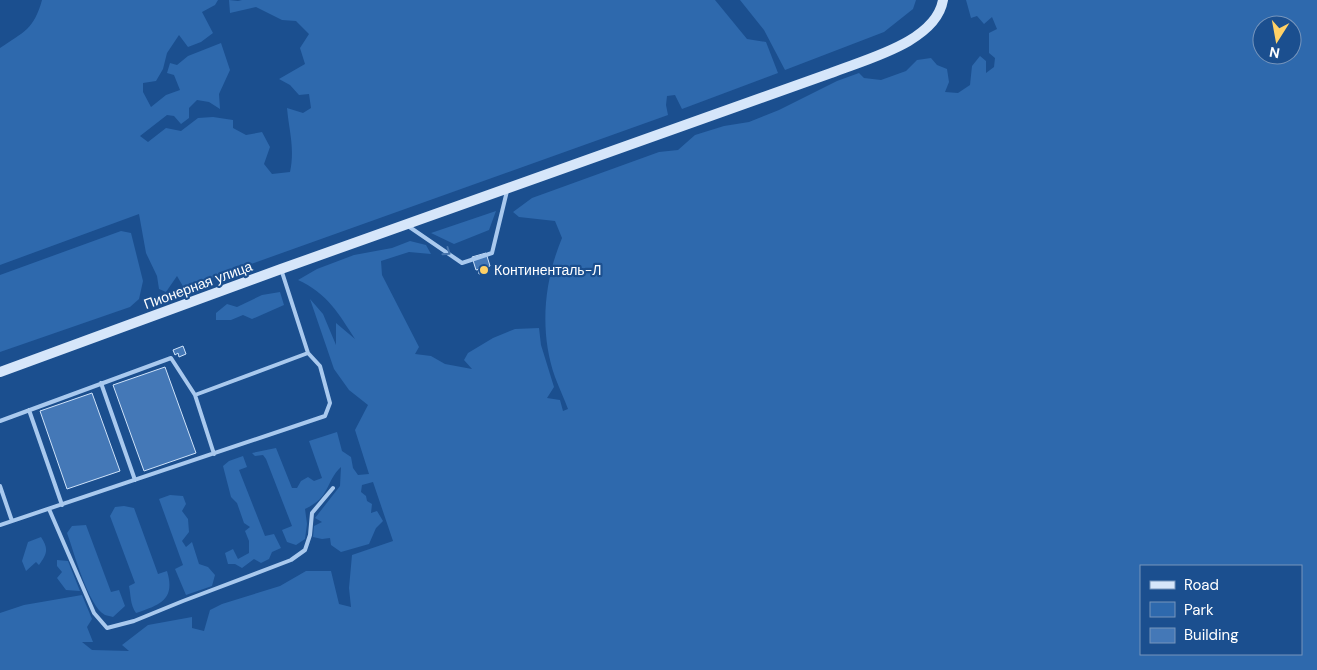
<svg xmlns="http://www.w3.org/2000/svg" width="1317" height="670" font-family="'DM Sans',sans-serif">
<rect width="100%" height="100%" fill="#1b4f8f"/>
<path fill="#2e69ad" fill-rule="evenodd" d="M42 0H218L215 5 202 12 213 33 201 42 188 47 179 35 167 53 163 69 156 81 143 83V92L151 107 166 95 180 90 174 75 167 73 170 63 177 65 188 56 221 43 230 70 219 94 220 109 209 102 197 100 189 108V118L181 124 174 116 167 115 140 136 148 142 166 128 181 131 198 118 213 117 233 120V128L246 135 262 132 270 147 264 164 272 174 290 172C295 148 289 131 287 108L303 113 311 108 309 94 299 95 290 85 279 79 305 64 300 48 309 34 296 21 282 20 256 7 230 13 229 0 238 1 242 0H715L747 39 766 42 778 73 682 109 675 95 667 96 666 105 668 115 184 288 177 276 166 292 159 289 157 276 146 253 139 214 0 265V48C24 32 34 29 42 0Z
M740 0H916L913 9 884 32 785 70 764 30Z
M966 0H1317V670H0V613L24 605 82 595 92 619 87 627 93 642H82L92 650 129 651 122 645 148 625 192 617V628L204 631 210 610 222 604 280 586 306 571H331L339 604 351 607 349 588 352 555 393 541 373 482 362 485 361 492 366 496 367 501 372 504 371 513 377 511 383 521 376 528 369 544 341 552 331 545 330 538 322 539 313 537 314 526 322 522 315 518 340 486 341 467C325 482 331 497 305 509L307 524 305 539 296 545 287 542 282 530 292 526 266 459 263 455 255 456 252 453 276 448 292 488H297L301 481 308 477 314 481 322 478 309 441 337 432 342 451 351 457 353 468 358 475 369 474 355 430 368 405 349 390 334 369 310 299 323 314 336 345V323L355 339C339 314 327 293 298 280L317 269 354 255 392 248 410 241 426 245 431 254 409 252 381 261 382 275 419 347 415 354 431 356 445 364 472 369 464 360 468 353 493 338 515 329 539 328 541 345 554 387 547 398 560 400 563 411 568 409C564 398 559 388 555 377 539 332 544 281 562 238L555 221 519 217 513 212 532 198 659 152 678 150 695 135 724 126 749 122 779 110 837 81 859 73 864 78 881 80 906 71 917 60 931 58 937 65 947 69 949 82 945 92 958 93 970 85 972 66 980 56 986 61V73L994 67 995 58 989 53V33L997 29 992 17 984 24 977 16 971 18ZM1262 25H1292V55H1262ZM1141 566H1301V654H1141Z
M496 211 489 230 454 244 431 233Z
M121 231 131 233 143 281 139 299 130 307 0 352V275Z
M280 292 284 305 252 319 243 315 231 320H216V313L227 304 237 307 262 295Z
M243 456 247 467 239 470 265 536 274 534 281 548 272 552 269 559 261 563 254 559 242 568 235 564H228L225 553 233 549 238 559 249 553V541L245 531 250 527 244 523 237 503 231 497 223 466 229 461Z
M170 495 183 496 186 504 182 511 188 519 189 532 182 541 186 547 192 542 199 564 208 567 215 575 212 586 186 595 175 569 183 565 159 499Z
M124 506 134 508 158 574 167 571C176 600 159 605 136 613 130 604 131 596 129 586L135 583 110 516 115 507Z
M86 525 111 592 119 590 125 606 113 617C111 616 107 616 105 615 88 606 74 552 67 533L72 526Z
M41 537C49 549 47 554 39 565L36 562 26 571 22 561 28 542Z
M57 560 68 561 80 591 66 590 57 578 62 572 57 566Z"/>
<path fill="#4478b7" stroke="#cfe3fa" d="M486 253 490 266 476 270 472 257Z
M488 266 489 271 479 274 478 269Z
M183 346 186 354 179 357 178 353 175 355 173 350Z
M165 367 196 453 144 471 113 385Z
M92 393 120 471 67 489 40 411Z"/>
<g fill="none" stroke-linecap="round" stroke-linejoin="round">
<path stroke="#a9c9ee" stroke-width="4" d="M408 226 462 263 492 253 507 191
M101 383 135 480
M195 395 308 353
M29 410 62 505
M0 421 171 358 195 395 214 454
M0 486 12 521
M49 509 94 613 107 628 134 621 183 601 291 560 305 550 310 535 312 513 333 488
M0 525 325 416 330 403 320 366 308 353 281 269"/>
<path stroke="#d6e6fa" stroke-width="10" d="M0 372 281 269 831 73C866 59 936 42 943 0"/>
</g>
<defs><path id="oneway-chevron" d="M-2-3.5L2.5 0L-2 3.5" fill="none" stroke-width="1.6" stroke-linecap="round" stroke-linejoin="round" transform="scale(1.25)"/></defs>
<use stroke="#4674ac" href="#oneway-chevron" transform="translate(447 252) rotate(35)"/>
<circle fill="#ffd166" stroke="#1b4f8f" stroke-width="2" cx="484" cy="270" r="5"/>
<g text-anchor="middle" stroke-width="4.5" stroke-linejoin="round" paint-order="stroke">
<g font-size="14" fill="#fff" stroke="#1b4f8f" text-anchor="start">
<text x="494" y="275">Континенталь-Л</text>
</g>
<g font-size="14" fill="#fff" stroke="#1b4f8f">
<text transform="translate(198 285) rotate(-20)" y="5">Пионерная улица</text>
</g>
</g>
<rect x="1140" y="565" width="162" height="90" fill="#1b4f8f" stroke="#7695bc"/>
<rect x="1150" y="581" width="25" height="8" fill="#d6e6fa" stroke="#7695bc"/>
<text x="1184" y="590" font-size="15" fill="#ffffff">Road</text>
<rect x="1150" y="602" width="25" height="15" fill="#2e69ad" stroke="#7695bc"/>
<text x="1184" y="615" font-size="15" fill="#ffffff">Park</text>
<rect x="1150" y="628" width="25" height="15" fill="#4478b7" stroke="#7695bc"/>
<text x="1184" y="640" font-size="15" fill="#ffffff">Building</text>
<g transform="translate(1277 40) rotate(191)"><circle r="24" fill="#1b4f8f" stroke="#7695bc"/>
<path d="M0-4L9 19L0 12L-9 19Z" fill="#ffd166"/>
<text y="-8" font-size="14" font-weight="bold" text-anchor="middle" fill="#ffffff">N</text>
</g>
</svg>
